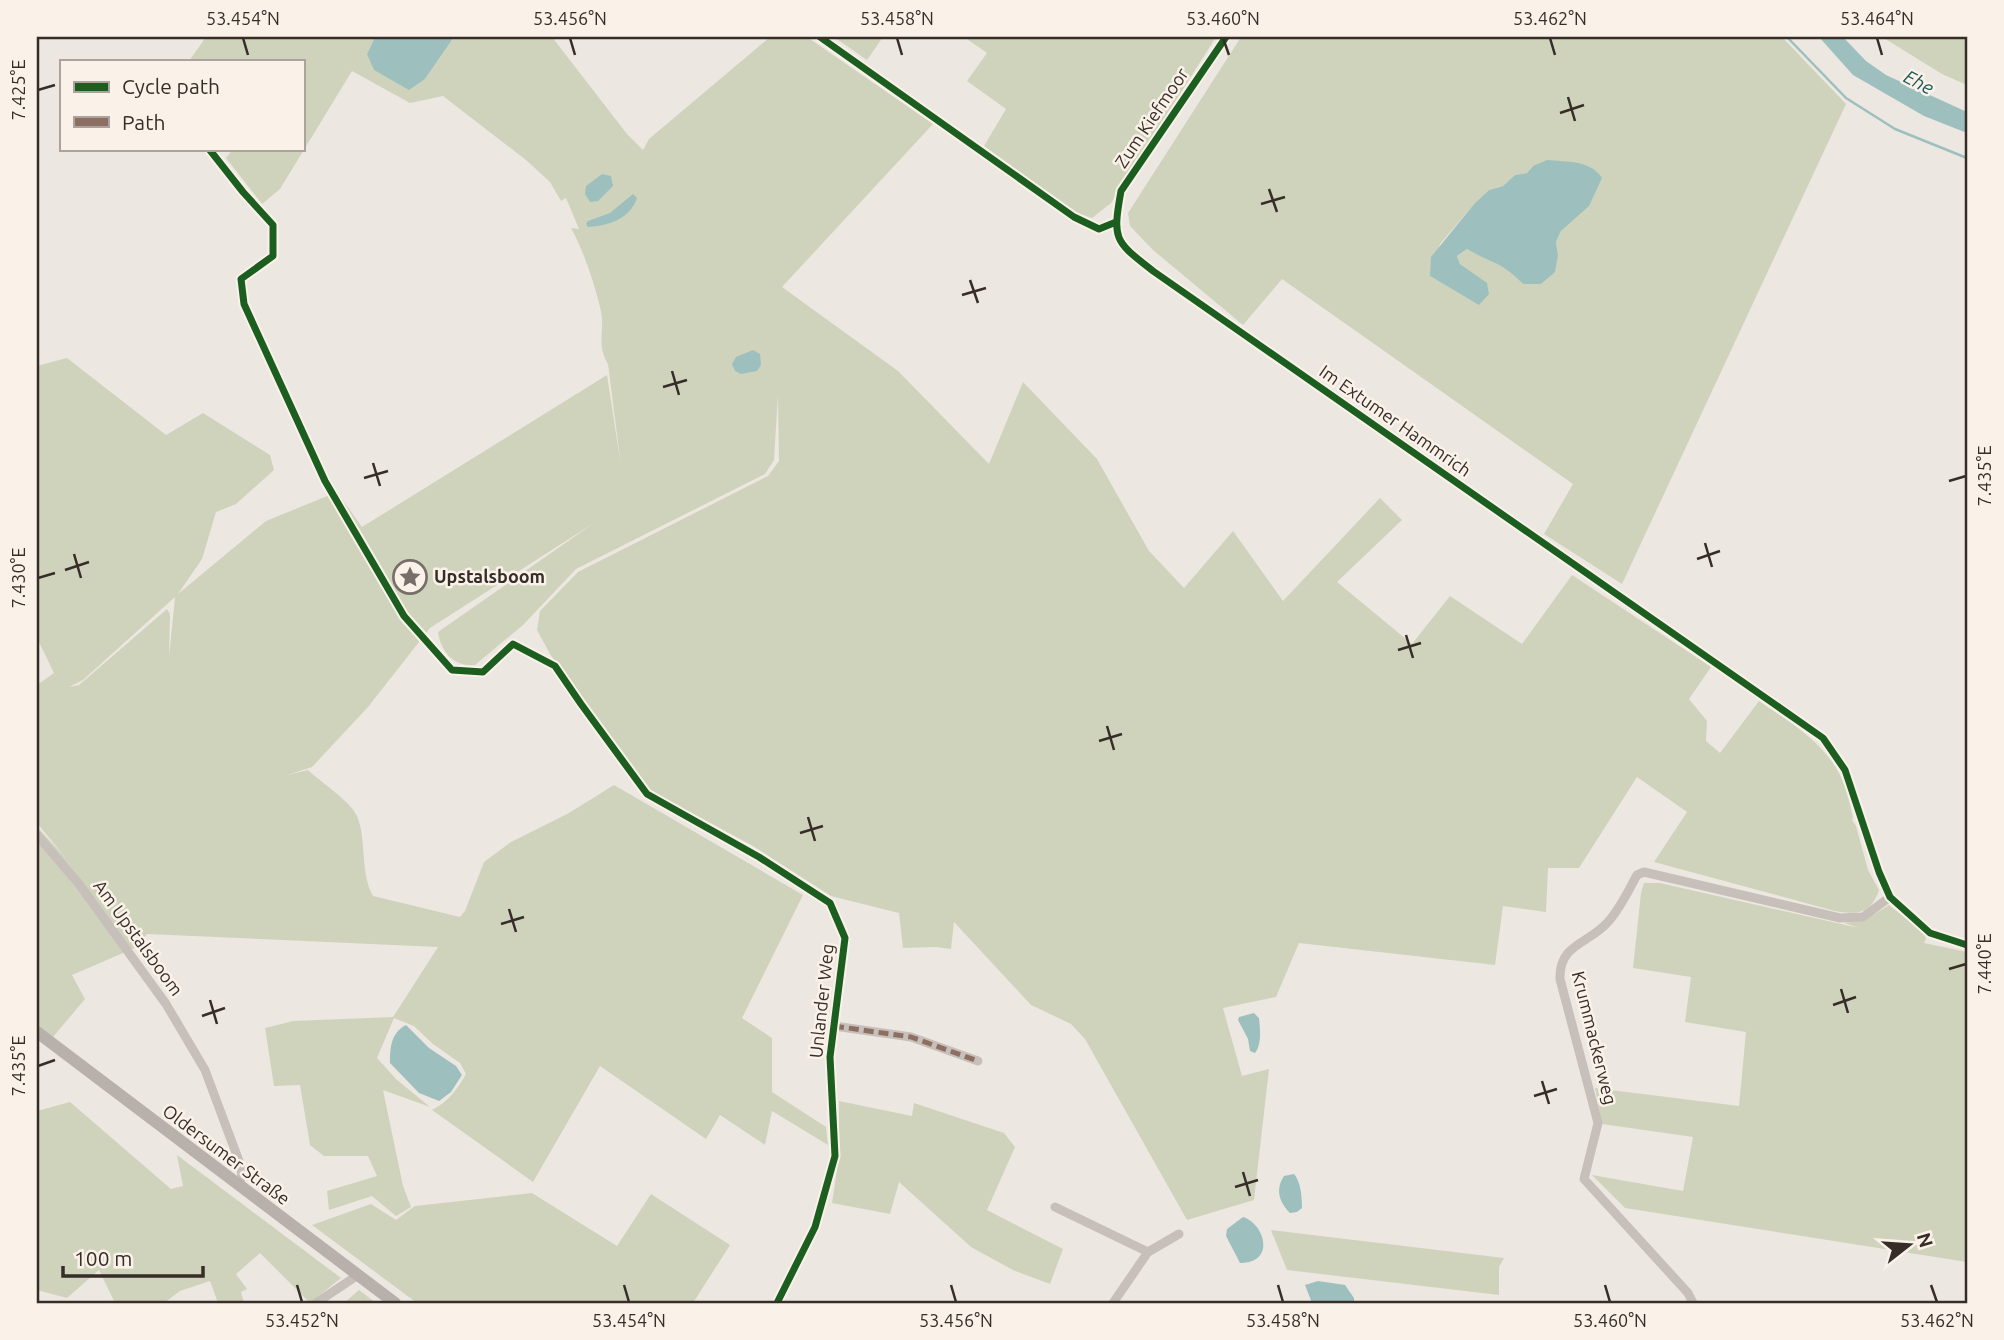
<svg xmlns="http://www.w3.org/2000/svg" width="2004" height="1340" font-family="Ubuntu,sans-serif">
<rect width="100%" height="100%" fill="#ede7e1"/>
<path fill="#cfd3bb" fill-rule="evenodd" d="M206 37H375L367 54 425 79 454 37H552L627 134 643 150 649 139 770 37H807L933 124 782 287 898 371 989 464 1023 382 1097 459 1149 551 1184 588 1233 531 1283 601 1380 498 1402 520 1337 582 1412 644 1450 596 1522 644 1572 575 1711 667 1689 699 1707 721 1706 741 1720 753 1759 701C1789 722 1823 741 1840 775 1847 789 1850 804 1853 818L1852 820 1856 826 1868 870 1879 890C1871 914 1857 915 1835 911L1654 862 1687 812 1637 777 1579 868H1548L1546 912 1503 906 1495 965 1299 943 1276 997 1223 1008 1242 1076 1269 1069 1254 1200 1187 1220 1085 1039 1071 1024 1031 1005 954 922 951 949 936 947 903 948 899 913 831 896 753 846 649 790 550 654 537 630 540 611 578 572 768 476 779 461 778 395 774 460 765 474 576 569 523 625 475 665C454 667 441 652 438 632L594 523 430 628 368 707 312 767 287 775 308 770C320 781 345 798 354 811 368 831 359 872 373 896L460 917 465 911 484 862 511 842 569 813 614 785 803 895 742 1018 772 1038V1092L826 1127 828 1145 772 1111 765 1145 720 1115 706 1139 600 1066 533 1182 432 1110C448 1102 457 1090 466 1074L460 1063 433 1044 414 1026 394 1018 377 1058 396 1079 430 1107 383 1090 403 1186 411 1207 396 1216 372 1196 329 1210 327 1191 377 1176 368 1156H324L310 1145 300 1085 274 1086 265 1028 293 1021 393 1017 438 947 147 934 144 938 139 936 144 944 72 975 85 999 53 1037 37 1025V833L40 830 64 856 37 823V685L54 673 37 638V366L67 358 166 435 203 413 270 455 274 470 236 504 216 512 202 559 178 594 266 521 337 492 362 527 607 375 621 466 608 364C596 343 605 332 601 311 594 282 585 254 571 228L579 229 566 198 561 201 550 182 526 160 443 96 410 103 352 71 280 189 262 204 226 158 233 149H303V61H189ZM175 597 169 657 170 614 167 609 79 685 69 687 83 680Z
M834 37H883L867 60Z
M964 37H1216L1111 203 1092 218 1077 213 984 146 1006 109 967 81 987 53Z
M1241 37H1782L1846 104 1622 584 1544 534 1573 484 1282 279 1243 325 1153 250 1130 226 1128 213ZM1533 166 1561 231 1556 242 1558 255 1523 284 1508 269 1467 249 1457 256 1460 264 1471 272 1479 304 1430 276 1440 244 1474 204 1489 190 1503 186 1515 175 1527 173Z
M1882 37H1967V85L1942 74Z
M1644 883H1660L1859 928 1844 923 1865 920 1889 905 1924 933 1926 939 1924 943 1967 952V1262L1625 1208 1592 1175 1683 1191 1693 1137 1602 1124 1595 1088 1739 1106 1746 1032 1685 1022 1691 977 1633 968 1641 893Z
M839 1101 912 1116 914 1103 1004 1133 1015 1147 987 1210 1063 1249 1050 1284 1013 1270 971 1247 899 1182 890 1214 832 1203 839 1157Z
M70 1102 171 1189 183 1186 177 1155 341 1278 310 1303 260 1253 236 1274 247 1289 241 1292 244 1303H218L210 1281 180 1291 164 1303H115L99 1270 67 1298 37 1290V1111Z
M532 1193 617 1246 651 1194 730 1245 693 1303H417L312 1225 371 1204 396 1220 415 1206Z
M1271 1230 1504 1258 1499 1267V1295L1287 1270Z
M359 1290 376 1303H344Z"/>
<path fill="#9dc0bf" d="M375 37H454L425 79 409 90 374 70 367 54Z
M1819 37H1843L1866 61 1886 75 1967 112V133L1924 116 1853 75Z
M1547 160C1566 162 1591 160 1602 178L1589 206 1561 231 1556 242 1558 255 1555 272 1541 284H1523C1502 262 1491 263 1467 249L1457 256 1460 264 1487 283 1489 294 1479 305 1430 276 1431 257 1474 204 1489 190 1503 186 1515 175 1527 173 1533 166Z
M602 174 611 176 613 186 598 201 590 202 585 194 586 186Z
M633 194 637 198C630 219 608 226 588 227L586 224 588 221 610 213Z
M753 350 760 354 761 365 757 371 741 374 735 371 732 364 736 357Z
M1254 1013 1259 1018C1260 1029 1262 1044 1255 1053L1250 1051 1248 1039 1238 1020 1239 1017Z
M406 1025 429 1048 456 1066 462 1075 451 1092 439 1101 419 1093 390 1063C390 1047 391 1033 406 1025Z
M1294 1174C1301 1182 1302 1197 1302 1208L1297 1212 1290 1213C1279 1202 1275 1189 1284 1176Z
M1243 1217C1265 1224 1276 1263 1240 1263L1226 1236 1227 1229Z
M1318 1281 1345 1285 1354 1298V1303H1312L1305 1285Z"/>
<g fill="none" stroke-linecap="round" stroke-linejoin="round">
<path stroke="#9dc0bf" stroke-width="2.5" d="M1787 37 1846 98 1895 129 1967 158"/>
<path stroke="#c7c0ba" stroke-width="9" d="M820 37 1074 217 1099 229 1116 222
M1226 37 1121 191C1112 241 1115 241 1153 271L1823 738 1845 770 1879 872 1890 897 1930 933 1967 945
M37 835 79 884 166 1004 205 1070 239 1161 242 1174 239 1186
M834 1026 911 1037 978 1061
M1055 1207 1148 1252
M316 1303 358 1275
M777 1303 815 1227 835 1156 830 1057 845 938 830 903
M1113 1303 1148 1252 1179 1234
M1693 1303 1688 1293 1584 1179 1598 1123 1560 979C1559 944 1588 944 1607 923 1620 909 1628 891 1637 875L1644 872 1840 918 1863 917 1890 897"/>
<path stroke="#b7b0ab" stroke-width="12" d="M37 1032 395 1303"/>
<path stroke="#8d6e63" stroke-width="5" stroke-dasharray="10 5" stroke-linecap="butt" d="M834 1026 911 1037 978 1061"/>
<g stroke="#faf2e9" stroke-width="11">
<path id="cycleway" d="M820 37 1074 217 1099 229 1116 222
M1226 37 1121 191C1112 241 1115 241 1153 271L1823 738 1845 770 1879 872 1890 897 1930 933 1967 945
M209 149 243 192 273 225V256L241 279 244 304 325 481 404 616 452 670 483 672 513 644 555 666 581 704 647 794 759 857 830 903 845 938 830 1057 835 1156 815 1227 777 1303"/>
</g>
<use href="#cycleway" stroke="#1b5e20" stroke-width="7"/>
</g>
<path fill="none" stroke="#372d28" stroke-width="2.5" d="M243 38 248 55M570 38 575 55M897 38 902 55M1223 38 1229 55M1550 38 1555 55M1877 38 1882 55M38 90 55 85M1568 97 1575 121M1560 113 1584 105M1269 189 1277 212M1261 204 1285 197M970 280 978 303M962 295 986 288M672 371 679 395M663 387 687 380M373 463 380 486M364 478 388 471M1949 481 1966 476M1705 543 1712 567M74 554 81 578M1697 559 1720 551M65 570 89 562M38 578 55 573M1406 635 1413 658M1398 650 1421 643M1107 726 1114 750M1099 741 1122 734M808 817 815 841M800 833 823 826M509 909 516 932M501 924 524 917M1949 969 1966 964M1841 989 1848 1013M210 1000 217 1024M1833 1005 1856 997M202 1016 225 1008M38 1066 55 1060M1542 1081 1549 1104M1534 1096 1557 1089M1243 1172 1250 1196M1235 1187 1258 1180M297 1285 302 1302M624 1285 629 1302M951 1285 956 1302M1278 1285 1283 1302M1605 1285 1610 1302M1931 1285 1937 1302"/>
<defs>
<g id="sight-ring" transform="scale(1.75)"><circle r="9.5" fill="#faf2e9" stroke="#776e69" stroke-width="1.5"/><path d="M0-6L1.8-2.2L6-1.7L2.9 1.2L3.7 5.4L0 3.3L-3.7 5.4L-2.9 1.2L-6-1.7L-1.8-2.2Z" fill="#776e69"/></g>
</defs>
<g fill-rule="evenodd">
<use href="#sight-ring" x="410" y="577"/>
</g>
<g text-anchor="middle" stroke-width="5" stroke-linejoin="round" paint-order="stroke">
<g font-size="18" fill="#372d28" stroke="#faf2e9">
<text transform="translate(1152 118) rotate(-56)" y="6">Zum Kiefmoor</text>
<text transform="translate(1395 421) rotate(35)" y="6">Im Extumer Hammrich</text>
<text transform="translate(138 938) rotate(54)" y="6">Am Upstalsboom</text>
<text transform="translate(822 1001) rotate(-84)" y="6">Unlander Weg</text>
<text transform="translate(1594 1038) rotate(76)" y="6">Krummackerweg</text>
<text transform="translate(226 1155) rotate(37)" y="6">Oldersumer Straße</text>
</g>
<g font-size="18" font-weight="bold" fill="#372d28" stroke="#faf2e9" text-anchor="start">
<text x="434" y="583">Upstalsboom</text>
</g>
<g font-size="19" font-style="italic" fill="#1d575a" stroke="#faf2e9">
<text transform="translate(1919 82) rotate(28)" y="7">Ehe</text>
</g>
</g>
<rect width="2004" height="1340" fill="none" stroke="#faf2e9" stroke-width="77"/>
<rect x="60" y="60" width="245" height="91" fill="#faf2e9" stroke="#aca39c" stroke-width="2"/>
<rect x="74" y="82" width="35" height="10" fill="#1b5e20" stroke="#aca39c" stroke-width="2"/>
<text x="122" y="94" font-size="21" fill="#372d28">Cycle path</text>
<rect x="74" y="117" width="35" height="10" fill="#8d6e63" stroke="#aca39c" stroke-width="2"/>
<text x="122" y="130" font-size="21" fill="#372d28">Path</text>
<g transform="translate(1909 1245) rotate(73)" stroke="#faf2e9" stroke-width="5" paint-order="stroke">
<path d="M0-5L12 26L0 18L-12 26Z" fill="#372d28"/>
<text y="-10" font-size="19" font-weight="bold" text-anchor="middle" fill="#372d28">N</text>
</g>
<path d="M63 1266v10h140v-10" fill="none" stroke="#372d28" stroke-width="3.5"/>
<text x="74" y="1266" font-size="21" fill="#372d28" stroke="#faf2e9" stroke-width="5" paint-order="stroke">100 m</text>
<rect x="38" y="38" width="1928" height="1264" fill="none" stroke="#372d28" stroke-width="2.5"/>
<g font-size="18" text-anchor="middle" fill="#372d28">
<text x="243" y="25">53.454°N</text>
<text x="570" y="25">53.456°N</text>
<text x="897" y="25">53.458°N</text>
<text x="1223" y="25">53.460°N</text>
<text x="1550" y="25">53.462°N</text>
<text x="1877" y="25">53.464°N</text>
<text transform="translate(19 90) rotate(-90)" y="6">7.425°E</text>
<text transform="translate(1985 476) rotate(-90)" y="6">7.435°E</text>
<text transform="translate(19 578) rotate(-90)" y="6">7.430°E</text>
<text transform="translate(1985 964) rotate(-90)" y="6">7.440°E</text>
<text transform="translate(19 1066) rotate(-90)" y="6">7.435°E</text>
<text x="302" y="1327">53.452°N</text>
<text x="629" y="1327">53.454°N</text>
<text x="956" y="1327">53.456°N</text>
<text x="1283" y="1327">53.458°N</text>
<text x="1610" y="1327">53.460°N</text>
<text x="1937" y="1327">53.462°N</text>
</g>
</svg>
